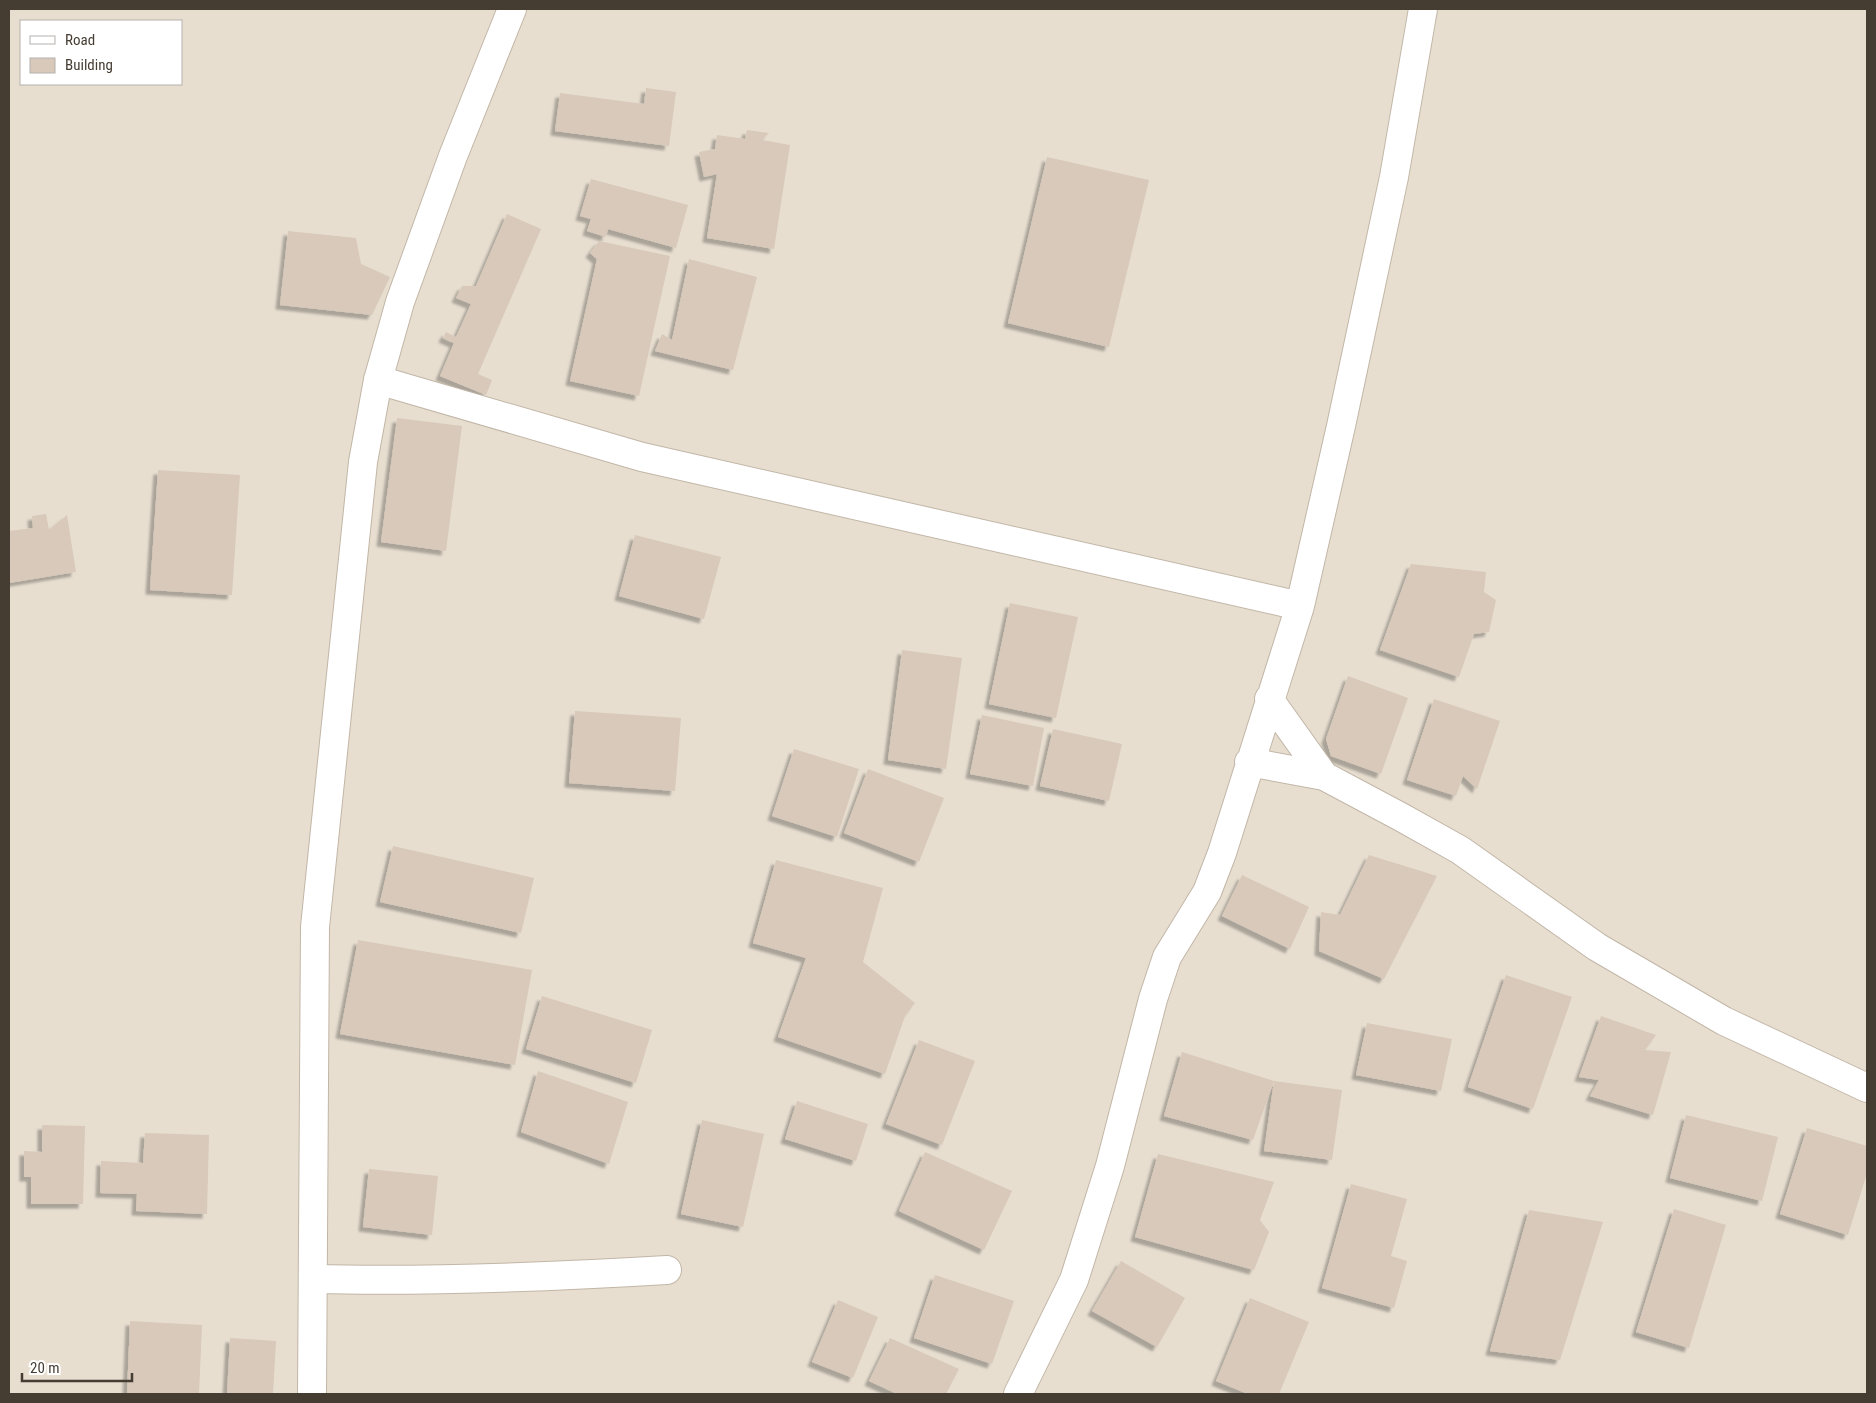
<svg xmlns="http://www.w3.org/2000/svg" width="1876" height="1403" font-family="'Roboto Condensed',sans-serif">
<defs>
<filter id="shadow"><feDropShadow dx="-4.5" dy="4.5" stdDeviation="1" flood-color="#0004"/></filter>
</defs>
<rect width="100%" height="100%" fill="#f3ece2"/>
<path fill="#e7ded0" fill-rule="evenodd" d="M9 9H1867V1394H9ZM21 21H181V84H21Z"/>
<path fill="#d8c9ba" filter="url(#shadow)" d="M646 88 676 92 669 146 555 131 560 93 644 104Z
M747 130 769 133 762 140 790 145 774 249 707 238 717 174 704 177 699 152 715 149 717 135 745 139Z
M1047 157 1149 180 1109 347 1008 323Z
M591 179 688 205 676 248 608 229 606 237 587 231 591 219 580 216Z
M507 214 541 229 478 374 492 380 486 395 440 376 454 343 443 338 446 332 456 337 471 304 456 298 462 286H476Z
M288 231 356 238 361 264 390 277 372 315 280 305Z
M599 241 670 256 639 396 570 381 597 259 590 253Z
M689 259 757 277 733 370 655 351 662 334 672 340Z
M397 418 462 426 446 551 381 542Z
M158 470 240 475 232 595 150 590Z
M46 514 49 530 67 515 76 572 9 583V531L33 528 32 516Z
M635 535 721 557 704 619 619 596Z
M1411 564 1486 572 1484 592 1496 600 1489 632 1474 634 1459 677 1380 650Z
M1010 603 1078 617 1056 718 989 704Z
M902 650 962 658 946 769 888 760Z
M1348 676 1408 698 1381 774 1331 756 1326 739Z
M1434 699 1500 721 1477 789 1463 776 1456 796 1407 780Z
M575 711 681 718 675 791 569 783Z
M982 715 1044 728 1033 786 970 774Z
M1053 729 1122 744 1109 801 1040 786Z
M794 749 859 769 837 837 772 816Z
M868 769 944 798 919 862 844 833Z
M393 846 534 878 521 933 380 902Z
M1369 855 1437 876 1384 979 1319 951 1321 912 1340 915Z
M776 860 883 888 863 962 915 1003 905 1016 885 1074 778 1037 806 958 753 943Z
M1242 875 1309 907 1290 949 1222 916Z
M358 940 532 970 515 1065 340 1034Z
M1506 975 1572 997 1533 1109 1468 1087Z
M542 996 652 1030 636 1083 526 1049Z
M1601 1016 1656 1035 1645 1050 1671 1052 1653 1115 1590 1096 1599 1080 1579 1077Z
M1367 1023 1452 1039 1441 1091 1356 1075Z
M919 1040 975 1061 942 1145 886 1124Z
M1182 1052 1274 1081 1253 1140 1164 1116Z
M538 1071 628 1102 609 1164 521 1132Z
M1274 1081 1342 1090 1332 1160 1264 1151Z
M797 1101 868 1124 856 1161 785 1139Z
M1686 1115 1778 1137 1762 1201 1670 1178Z
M702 1120 764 1134 743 1227 681 1214Z
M42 1125 85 1126 83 1204H31V1177H24V1151L42 1152Z
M1807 1128 1867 1146V1173L1848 1235 1780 1214Z
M145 1133 209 1135 207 1214 136 1211 137 1194 100 1193 101 1161 143 1163Z
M925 1152 1012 1191 984 1250 899 1211Z
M1158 1154 1274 1182 1260 1220 1269 1232 1254 1270 1135 1237Z
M369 1169 438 1176 432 1235 363 1227Z
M1351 1184 1407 1199 1391 1256 1407 1261 1394 1308 1322 1288Z
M1674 1209 1726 1225 1689 1348 1636 1332Z
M1529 1210 1603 1222 1560 1360 1490 1351Z
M1121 1261 1185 1298 1157 1347 1092 1311Z
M935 1275 1014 1301 992 1364 914 1338Z
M1250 1298 1309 1322 1279 1394H1248L1216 1381Z
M838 1300 878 1317 853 1378 812 1362Z
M130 1321 202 1325 199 1394H127Z
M230 1338 276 1341 273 1394H227Z
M890 1338 959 1369 946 1394H897L869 1381Z"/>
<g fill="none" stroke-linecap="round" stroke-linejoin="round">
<g stroke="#c2b6a7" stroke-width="30">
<path id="minor" d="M378 380 642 457 1300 606
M1269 699 1324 776
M1249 762 1324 776 1401 817 1460 850 1597 947 1724 1021 1867 1088
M314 1279C432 1282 549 1277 667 1270
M1018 1394 1074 1280 1110 1166 1153 999 1167 957 1207 892 1222 853 1300 606 1341 426 1394 177 1423 9"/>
</g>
<g stroke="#c2b6a7" stroke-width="30">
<path id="tertiary" d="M312 1394 315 927 363 462 378 380 400 302 453 156 512 9"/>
</g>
<use href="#minor" stroke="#fff" stroke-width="28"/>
<use href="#tertiary" stroke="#fff" stroke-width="28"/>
</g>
<rect width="1876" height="1403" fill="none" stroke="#453c32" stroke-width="20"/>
<rect x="20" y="20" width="162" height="65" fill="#ffffff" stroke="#b5b1ad"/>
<rect x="30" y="36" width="25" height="8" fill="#ffffff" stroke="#b5b1ad"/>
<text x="65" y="45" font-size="15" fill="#453c32">Road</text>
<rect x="30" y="58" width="25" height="15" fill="#d8c9ba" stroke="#b5b1ad"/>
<text x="65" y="70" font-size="15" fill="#453c32">Building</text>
<path d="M22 1373v8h110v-8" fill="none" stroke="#453c32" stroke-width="2.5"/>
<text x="30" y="1373" font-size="15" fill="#453c32" stroke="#ffffff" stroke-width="4" paint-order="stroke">20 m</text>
</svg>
